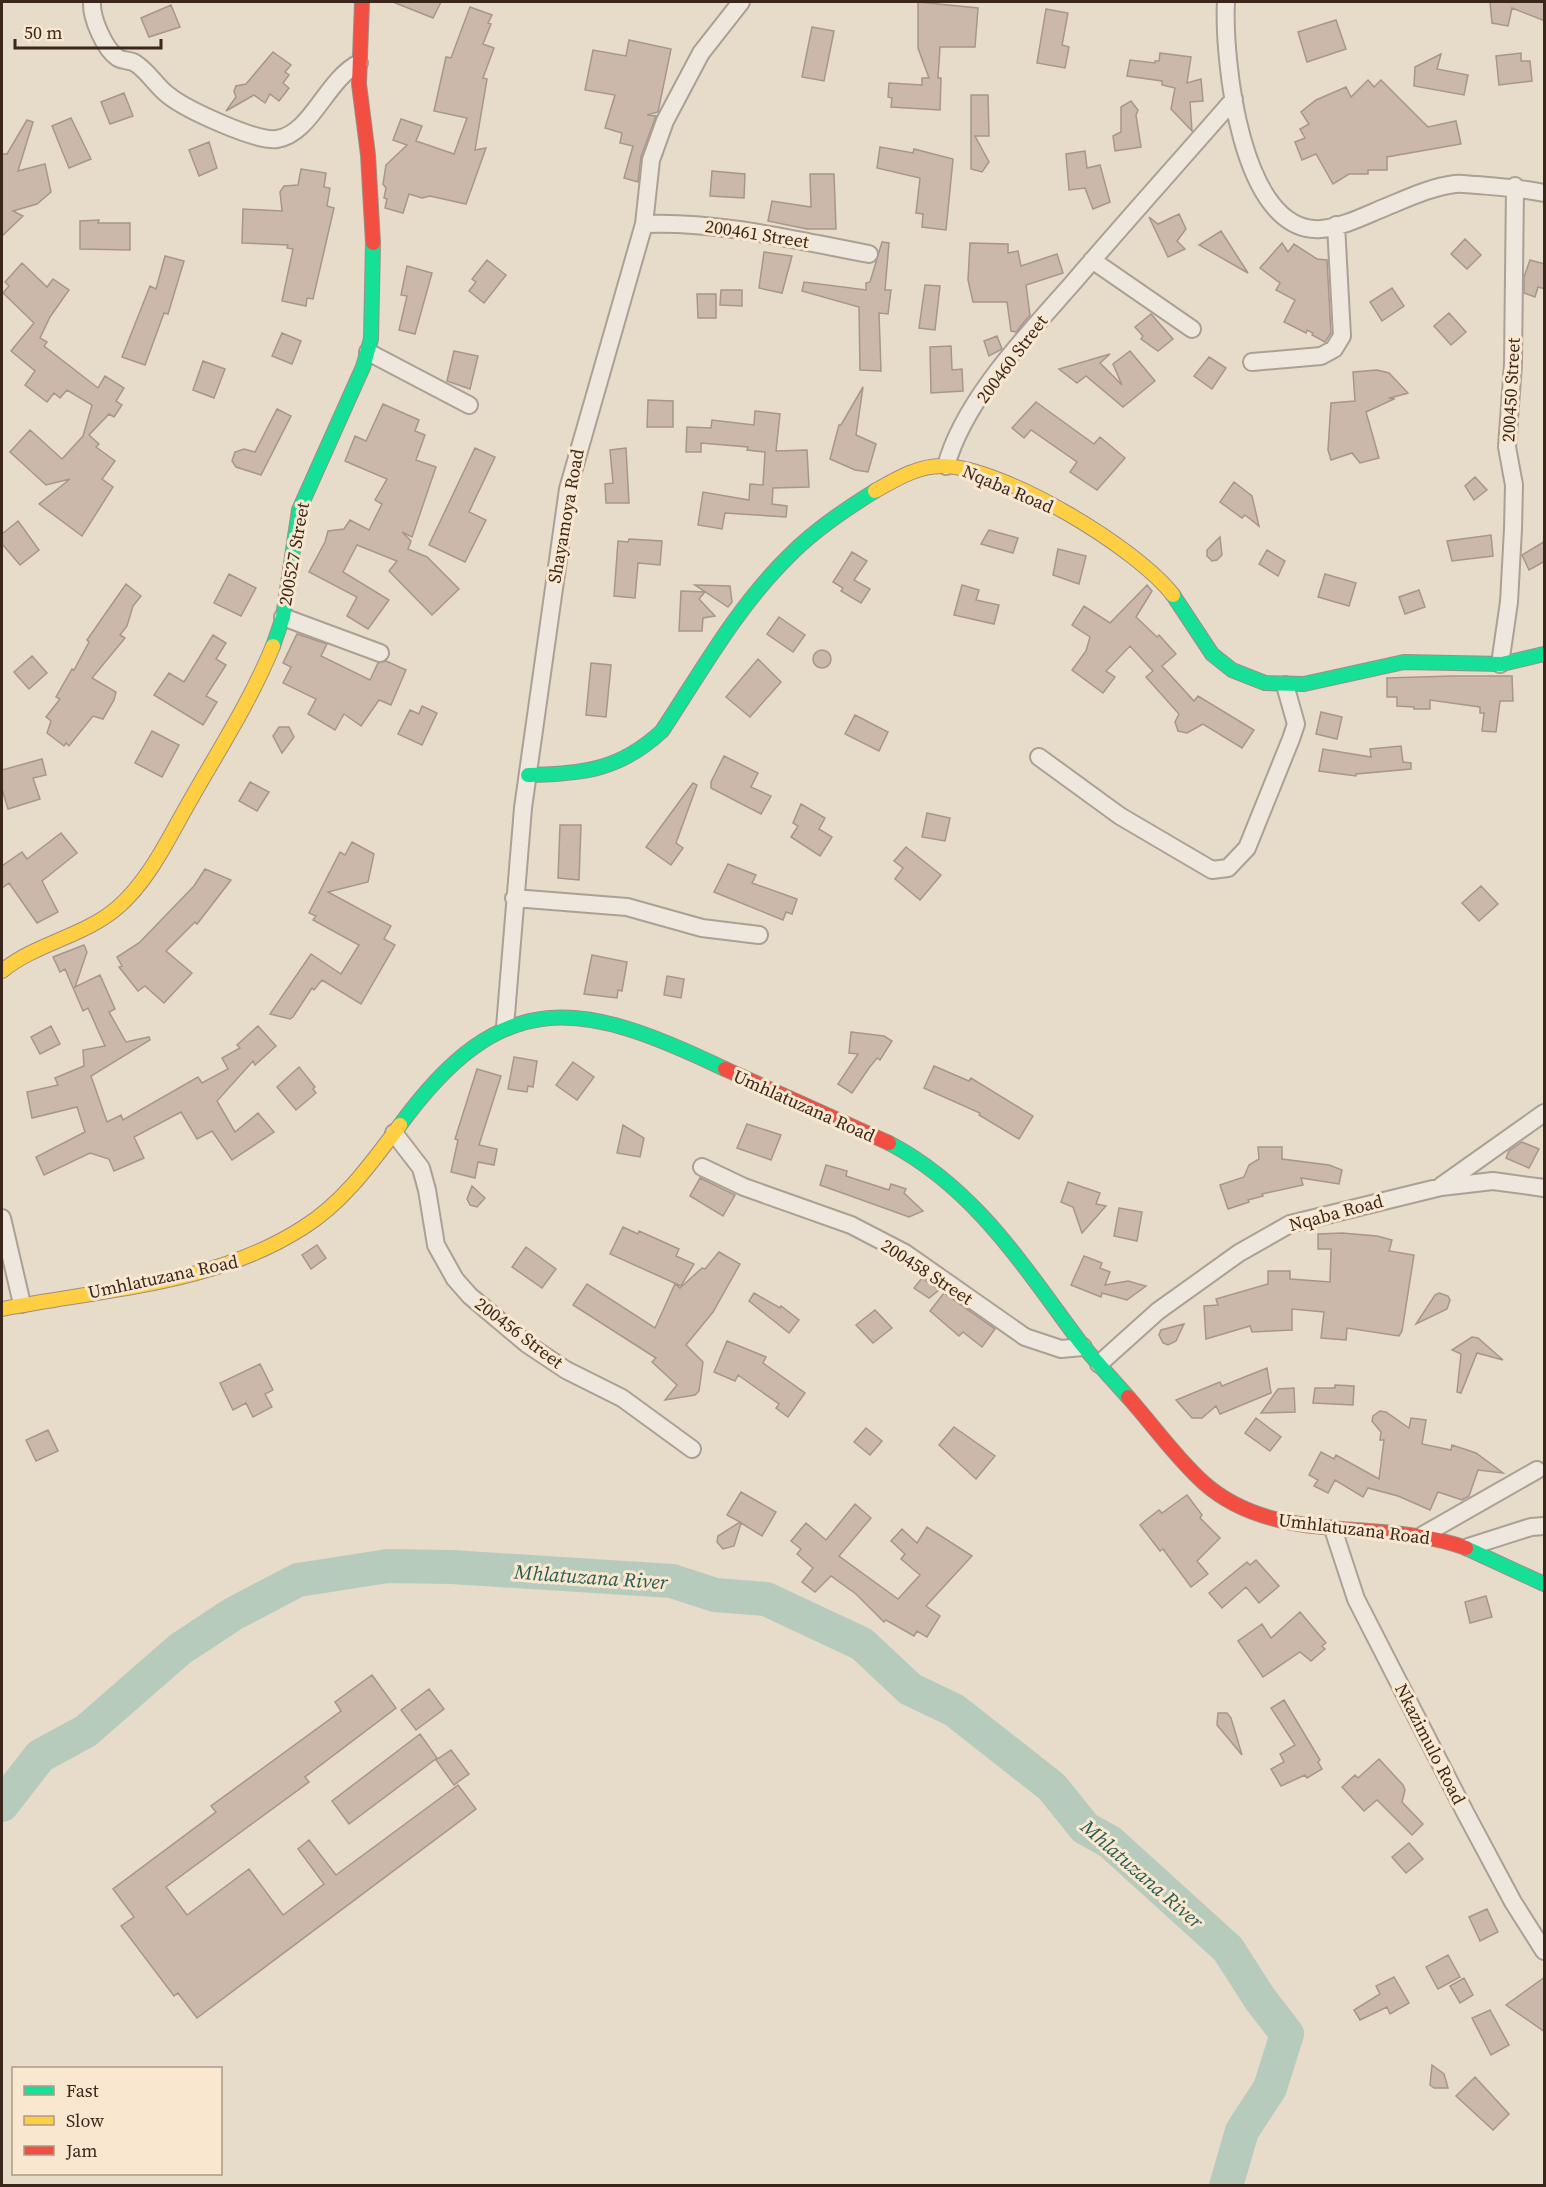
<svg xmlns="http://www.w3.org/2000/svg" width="1546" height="2187" font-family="'Source Serif 4',serif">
<rect width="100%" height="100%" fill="#e7dbca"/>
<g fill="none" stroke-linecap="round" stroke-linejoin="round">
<path stroke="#b7cbbc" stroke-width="34" d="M2 1805 40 1756 86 1731 180 1649 233 1614 298 1580 388 1566 452 1567 672 1581 715 1595 766 1599 862 1644 910 1689 954 1710 1052 1787 1085 1828 1110 1842 1228 1949 1260 1999 1287 2034 1270 2088 1242 2131 1226 2186"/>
</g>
<path fill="#cbb8ab" stroke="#a79689" stroke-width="1.5" d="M393 2H441L433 18Z
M918 2 978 8 975 47H940L938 78H941L940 110 891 107 892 98 888 97 889 83 922 85V78H929L918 48Z
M1490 2H1545V21L1512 8 1508 26 1492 23Z
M171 5 180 27 149 37 141 18Z
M470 7 492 15 488 23 491 24 483 44 494 48 483 78 487 79 475 150 486 148 466 204 430 196 422 198 409 194 403 213 385 208 387 199 384 198 386 188 383 184 386 165 407 145 393 140 401 119 422 126 416 141 454 154 467 118 434 111 446 57 451 58Z
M1046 9 1068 13 1062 45 1069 47 1065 68 1037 63Z
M1336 20 1346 49 1307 62 1298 32Z
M812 27 834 31 824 81 802 77Z
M629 40 671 49 658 112 647 115 656 116 641 157 638 182 624 178 633 146 620 143 622 133 605 128 615 95 585 90 593 50 626 56Z
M273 52 291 65 285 72 289 75 283 83 289 88 279 101 270 94 265 103 254 95 226 111 236 97 234 91 236 86 246 84Z
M1160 53 1191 57 1187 83 1201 79 1203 101 1190 102 1192 131 1171 109 1175 88 1162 85V81L1127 76 1130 60 1155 63V61H1159Z
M1521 53V61H1530L1532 81 1499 85 1496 56Z
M1441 54 1437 69 1468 75 1464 95 1414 86 1415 67Z
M1368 80 1374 87 1381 80 1428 127 1456 121 1461 144 1387 157V170H1368V174H1349L1333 184 1316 154 1302 160 1295 142 1305 138 1300 129 1309 124 1301 112 1316 100 1346 87 1351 97Z
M124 93 133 116 110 124 101 102Z
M971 95H988L989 136H975L989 162 982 172 971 169Z
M1131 101 1138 110 1136 115 1141 147 1115 151 1113 136 1121 132V107Z
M71 118 91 159 69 168 52 126Z
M27 120 33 122 18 171 45 164 51 192 37 204 13 211 23 216 2 236V154H7Z
M209 142 217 168 199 176 189 150Z
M880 147 913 153 914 149 953 159 946 230 922 227 923 214 916 213 920 178 877 168Z
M1085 151 1087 168 1100 165 1110 202 1093 209 1085 188 1069 190 1066 154Z
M301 169 326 173 324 187 330 188 327 206 334 208 313 299 307 298 306 306 282 301 293 249 287 248 288 245 242 243 243 209 282 211 280 192 284 186 298 185Z
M712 171 745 174 744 198 710 196Z
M810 174H834L836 229H807L768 221 772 201 811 207Z
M1179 214 1186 229 1177 241 1185 249 1168 257 1149 217 1158 224Z
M99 220 98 223H130V250L80 249V221Z
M1221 231 1248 273 1199 245Z
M1465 239 1481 255 1467 269 1451 254Z
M882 242 889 243 885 290H891L888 314 879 313 881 371 860 370 859 307 802 291 804 282 866 290V283L870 282Z
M970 243 1008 244V253L1018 251 1021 266 1057 254 1063 273 1026 285 1030 315 1016 332 1011 331 1007 302H973L968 280Z
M1282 243 1288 252 1294 244 1317 259 1327 260 1331 333 1325 342 1312 335 1313 333 1307 330 1306 333 1284 322 1295 300 1276 290 1280 283 1260 268Z
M764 252 792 256 782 293 759 288Z
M165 256 184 261 168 314 164 313 145 365 122 357 150 286 156 289Z
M487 260 506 275 484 303 469 291 476 282 472 279Z
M1530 260 1545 264V289L1538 287 1535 297 1524 293V277Z
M22 263 47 287 53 279 69 290 50 317 40 338 47 342 44 346 98 388 105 376 124 388 116 401 122 405 114 417 109 414 89 435 99 444 96 447 115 461 102 479 113 487 82 536 39 504 70 479 46 485 10 452 30 430 62 459 83 436 92 405 67 390 60 398 54 393 47 402 25 385 35 371 11 351 34 323 3 293 9 286 5 282Z
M407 266 432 273 415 334 399 330 407 296 401 295Z
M925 285 940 286 935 330 919 328Z
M1392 288 1404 306 1382 321 1370 302Z
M721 290H742V306L720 305Z
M697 294H716V318H698Z
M1449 313 1466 332 1451 345 1434 326Z
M1151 314 1173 339 1158 351 1141 339 1143 336 1135 327Z
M282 333 301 341 292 364 272 356Z
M997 336 1002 349 989 356 984 341Z
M951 346 952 370 962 369 963 391 931 393 930 347Z
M454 351 478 356 470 389 447 381Z
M1130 351 1155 381 1123 407 1086 376 1077 383 1059 369 1110 354 1100 363 1122 385 1113 364Z
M1209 357 1226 368 1212 389 1194 376Z
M203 361 225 369 214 398 193 390Z
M1377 370 1389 373 1408 393 1390 398 1394 399 1366 412 1379 458 1360 463 1352 453 1331 460 1328 450 1331 403 1355 401 1353 372Z
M863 387 856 435 876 444 868 472 855 470 830 459 839 425H841Z
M648 400 673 401V427H647Z
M1036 402 1094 444 1100 437 1125 458 1097 490 1070 472 1077 462 1031 430 1024 438 1012 428Z
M383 404 419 420 415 431 425 435 416 460 436 467 412 537 402 532 411 541 408 549 427 557 459 589 432 615 389 571 397 561 357 545 343 572 389 600 368 629 347 616 357 597 309 572 325 542 328 531 344 529 350 520 369 530 382 504 375 500 387 479 345 461 355 436 366 441Z
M277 409 291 416 261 475 236 467 232 461 235 452 244 449 255 452Z
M755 411 780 414 776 451 807 450 809 487 773 488 772 504 787 506 786 517 725 513 722 529 698 525 703 492 749 500 750 484 763 485 765 452 747 450 748 447 701 443V452H686L687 427 711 428 712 420 754 425Z
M475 448 495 457 469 512 486 520 465 562 429 545Z
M626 448 629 503H606L605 484 613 483 610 450Z
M1475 477 1487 490 1474 500 1465 486Z
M1234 482 1252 496 1259 526 1245 515 1242 518 1220 502Z
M18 521 39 550 20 565 2 544V534Z
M989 530 1018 538 1013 553 981 544Z
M1491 535 1493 556 1452 561 1447 541Z
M1220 537 1222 555 1217 560 1212 561 1207 556V550Z
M629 539 662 541 660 565 638 563 635 598 614 596 618 541 628 542Z
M1545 541V561L1529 570 1522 555Z
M1058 549 1086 556 1079 584 1053 575Z
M1267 550 1285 561 1278 576 1259 564Z
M852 552 867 561 854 580 870 589 861 603 841 591 843 588 833 582Z
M229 574 256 588 241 616 214 603Z
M1325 574 1356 583 1349 606 1318 597Z
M126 584 141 596 133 606 127 626 120 635 125 638 92 678 116 692 114 700 103 719 93 716 69 746 66 743 64 746 47 733 51 721 46 717 60 699 56 697 72 669 74 670 89 642 87 640Z
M695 585 730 586 732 602 728 607Z
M962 585 979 590 976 600 999 605 994 624 954 615Z
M1147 585 1152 591 1136 617 1157 637 1159 635 1176 654 1162 666 1194 701 1198 696 1254 730 1242 748 1203 724 1187 733 1178 731 1175 722 1179 714 1146 677 1153 671 1130 646 1106 671 1115 677 1103 693 1072 670 1086 651 1090 637 1072 625 1084 606 1110 623Z
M1419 590 1425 607 1405 614 1399 597Z
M681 591 705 592 699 599 715 616 703 618 702 631H679Z
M779 617 805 635 793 652 767 634Z
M297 634 327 644 321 656 370 680 378 663 386 661 406 670 391 705 379 700 361 726 344 714 335 730 308 714 316 699 283 683 291 667 283 663Z
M213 635 226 643 216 659 226 665 206 696 217 702 203 725 154 695 169 673 184 682Z
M813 659a9 9 0 1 1 18 0a9 9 0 1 1-18 0Z
M32 656 47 673 29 689 14 672Z
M758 659 781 682 750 717 726 697Z
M591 663 611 665 606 717 586 715Z
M1453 676H1512L1513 701H1500L1496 732 1482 731 1484 713H1480V707L1430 700V709H1414V707L1397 706V697H1387V678Z
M422 706 437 713 422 745 398 734 410 710 419 714Z
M1321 712 1342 717 1337 739 1316 734Z
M855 715 888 732 879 751 845 734Z
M279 727H289L294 737 282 753 273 736Z
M152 731 179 745 162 777 135 763Z
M1401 746 1403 762 1411 763V769L1356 774V776L1319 771 1323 749 1371 757 1370 749Z
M724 756 758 773 751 787 771 796 761 814 711 788V782Z
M42 759 46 775 33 778 40 799 8 809 2 789V770Z
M250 782 269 792 257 811 239 801Z
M693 783 697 785 676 843 683 848 671 865 646 847Z
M801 804 825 818 819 829 832 837 820 856 791 837 798 826 793 823Z
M927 813 950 818 945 841 922 837Z
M560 825H581L579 880 558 878Z
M61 833 77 853 42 881 58 912 37 923 9 883 2 888V866L22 852 27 859Z
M352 842 374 854 368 882 328 892 391 926 384 939 395 945 361 1004 322 980 314 990 312 988 293 1017 290 1019 270 1014 311 954 341 974 359 945 313 920 316 916 309 913 340 852 345 855Z
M906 847 941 875 920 900 895 879 903 868 894 861Z
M728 864 756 875 752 883 797 899 792 914 786 912 783 920 714 892Z
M205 869 231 880 197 924 195 922 166 951 192 973 164 1003 145 986 138 991 119 967 122 966 117 957 139 943 194 886Z
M1481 886 1498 904 1479 921 1462 903Z
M84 945 87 952 75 987 100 975 115 1009 109 1012 126 1042 149 1037 150 1040 91 1076 107 1122 121 1115 123 1120 198 1077 202 1083 228 1069 222 1058 240 1048 237 1045 258 1026 276 1046 255 1065 253 1061 217 1101 235 1132 258 1113 274 1132 232 1160 212 1131 197 1139 181 1112 134 1137 144 1158 114 1171 109 1159 90 1153 44 1175 36 1157 85 1132 77 1107 32 1118 27 1092 58 1085 55 1078 84 1066 83 1050 105 1046 88 1008 83 1011 65 969 60 972 53 957Z
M592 955 627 962 622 991 618 990 617 998 584 994Z
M667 976 684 979 681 998 664 995Z
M51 1026 60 1044 40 1054 31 1037Z
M851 1032 884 1036 892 1041 880 1060 877 1058 869 1068 852 1093 838 1084 858 1054 849 1053Z
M514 1057 537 1061 533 1087 528 1086 527 1092 508 1089Z
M573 1062 594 1077 577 1100 556 1085Z
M934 1066 969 1081 971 1078 1033 1116 1019 1139 979 1115 980 1113 924 1088Z
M299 1067 315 1087 313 1089 316 1093 296 1110 277 1087Z
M477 1069 501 1076 479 1145 497 1149 494 1165 478 1162 475 1178 451 1172 458 1140 455 1139Z
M747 1124 781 1135 771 1160 737 1148Z
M623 1125 644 1138 640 1157 617 1153Z
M1522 1142 1539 1149 1529 1168 1506 1158 1509 1151Z
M1258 1147H1282V1159L1329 1165 1342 1170 1339 1184 1301 1178 1303 1185 1262 1194 1263 1196 1248 1200 1249 1202 1228 1209 1220 1185 1244 1177 1249 1165 1259 1159Z
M826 1165 847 1171 846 1176 889 1190 891 1184 906 1189 904 1193 923 1211 909 1217 820 1185Z
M700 1178 735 1195 723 1216 690 1196Z
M1068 1182 1100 1193 1096 1204 1106 1206 1082 1233 1073 1207 1061 1202Z
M472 1186 485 1198 477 1207 470 1205 467 1199Z
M1119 1208 1142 1212 1137 1241 1114 1236Z
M623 1227 638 1234 639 1231 679 1249 676 1256 694 1264 681 1286 610 1254Z
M1342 1233 1377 1236 1392 1240 1389 1251 1414 1255 1402 1331 1399 1336 1347 1328 1346 1340 1321 1338 1324 1312 1292 1309V1330L1252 1332 1250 1326 1206 1339 1204 1306 1218 1305 1216 1299 1268 1284V1271H1290V1279L1330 1282 1331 1249H1318V1234Z
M317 1245 326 1258 311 1269 302 1255Z
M526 1247 556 1269 542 1288 512 1267Z
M719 1252 740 1264 713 1312 686 1345 703 1362 699 1391 695 1395 665 1400 677 1385 652 1362 656 1358 573 1305 587 1284 655 1328 675 1284 680 1288 702 1268 705 1269Z
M1084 1256 1102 1263 1100 1268 1110 1272 1105 1285 1128 1281 1146 1286 1127 1300 1102 1293 1101 1297 1071 1285Z
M922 1278 939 1290 929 1298 914 1288Z
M754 1293 780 1308 781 1306 799 1320 789 1333 749 1301Z
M944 1293 995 1329 982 1347 963 1332 959 1336 930 1311Z
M1439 1293 1448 1296 1450 1300 1447 1309 1416 1324 1435 1295Z
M875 1310 892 1328 873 1343 856 1325Z
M1184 1324 1176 1341 1168 1345 1163 1343 1159 1335 1161 1330Z
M1472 1337 1478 1338 1503 1360 1477 1353 1461 1393 1457 1392 1461 1354 1452 1350Z
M727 1341 766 1357 763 1363 805 1393 788 1417 776 1408 779 1404 738 1375 735 1381 714 1372Z
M260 1364 273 1390 265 1394 272 1407 253 1417 246 1403 233 1410 220 1383Z
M1267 1368 1271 1393 1220 1414 1216 1406 1202 1418H1192L1176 1400 1220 1382 1222 1386Z
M1335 1385 1354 1386 1353 1405 1313 1403 1315 1388H1335Z
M1294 1388 1295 1412 1261 1413 1278 1389Z
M1380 1411 1386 1412 1409 1428 1411 1418 1426 1420 1422 1444 1451 1450 1452 1445 1476 1453 1503 1473 1478 1470 1469 1496 1462 1500 1438 1492 1430 1510 1398 1496 1368 1488 1363 1497 1335 1480 1328 1493 1314 1486 1318 1480 1309 1475 1321 1452 1334 1459 1336 1455 1379 1479 1384 1440H1380L1381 1432 1372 1421 1373 1416Z
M1256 1418 1281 1437 1270 1451 1245 1433Z
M954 1427 995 1456 976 1479 939 1445Z
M866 1428 882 1441 870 1455 854 1442Z
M48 1430 58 1451 36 1461 26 1440Z
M741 1492 776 1512 762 1536 741 1523 734 1546 723 1549 717 1542 718 1536 740 1522 727 1515Z
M1187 1495 1202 1515 1200 1518 1220 1538 1197 1561 1208 1574 1191 1587 1163 1549 1160 1551 1140 1525 1159 1510 1162 1513Z
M855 1504 871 1518 839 1556 898 1599 920 1575 901 1559 905 1554 891 1541 902 1529 917 1543 927 1527 972 1556 926 1606 940 1616 927 1637 917 1631 914 1636 886 1620 884 1622 856 1594 831 1576 815 1592 802 1582 813 1568 797 1554 801 1549 791 1541 806 1523 826 1540Z
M1256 1560 1279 1586 1259 1603 1246 1587 1222 1608 1209 1593 1247 1562 1250 1565Z
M1486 1596 1492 1617 1470 1623 1465 1602Z
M1300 1612 1326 1643 1322 1646 1325 1649 1311 1661 1300 1652 1263 1677 1238 1641 1262 1624 1271 1638Z
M372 1675 396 1708 305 1777 309 1782 166 1887 187 1915 249 1869 283 1915 324 1884 298 1849 309 1840 336 1875 458 1785 476 1809 197 2018 178 1993 174 1996 121 1926 134 1917 113 1889 216 1812 211 1806 341 1711 335 1702Z
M429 1689 444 1709 416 1730 401 1710Z
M1284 1700 1320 1760 1318 1762 1322 1769 1307 1778 1305 1775 1281 1786 1271 1769 1284 1762 1280 1754 1295 1745 1271 1708Z
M1218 1713H1227L1231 1718 1242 1755 1217 1725Z
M420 1734 437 1758 349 1824 332 1801Z
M451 1750 469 1774 454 1785 436 1760Z
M1379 1759 1403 1785 1405 1790 1402 1802 1423 1824 1412 1835 1377 1800 1364 1811 1342 1787 1355 1775 1358 1778Z
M1409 1843 1423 1859 1406 1873 1392 1857Z
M1487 1909 1498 1932 1480 1941 1469 1917Z
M1448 1955 1460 1977 1438 1989 1426 1967Z
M1394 1977 1409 2003 1390 2014 1387 2007 1360 2020 1354 2010 1380 1994 1376 1986Z
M1545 1977V2032L1506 2005Z
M1464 1978 1473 1995 1460 2003 1450 1986Z
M1490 2010 1509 2045 1491 2055 1472 2018Z
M1432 2065 1444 2074 1448 2088H1434L1430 2085Z
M1475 2077 1509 2114 1493 2130 1456 2096Z"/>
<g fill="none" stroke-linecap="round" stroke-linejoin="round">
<g stroke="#aca094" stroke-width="20">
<path id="street" d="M92 2C91 17 104 49 118 58 123 61 130 60 135 63 148 71 156 86 168 95 185 109 256 142 277 139 311 134 326 80 359 63
M1226 2C1223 56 1240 235 1321 229 1343 227 1366 215 1386 207 1408 198 1431 187 1455 184 1462 183 1470 185 1477 185 1502 187 1520 188 1544 193
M644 224C719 221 795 240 869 254
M1092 260 1192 329
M368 352 469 405
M1252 362 1321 356 1334 349 1342 336 1336 225
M946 466C964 400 1027 335 1072 284 1125 222 1180 161 1234 99
M283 617 380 653
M1500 664 1509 602 1513 529 1514 485 1507 447 1513 364 1515 186
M1039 757 1120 816 1212 870 1228 868 1247 848 1291 739 1296 724 1285 685
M514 898 627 907 702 928 759 935
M505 1027 523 808 568 489 644 224 651 160 665 121 701 53 741 2
M394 1133 421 1168 427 1190 436 1245 455 1279 470 1296 527 1344 566 1370 622 1398 692 1449
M702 1167 744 1187 851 1225 905 1253 1025 1337 1061 1349 1083 1347
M1441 1186 1544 1113
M2 1218 22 1304
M1099 1364 1158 1311 1239 1253 1290 1224 1441 1187 1493 1181 1544 1188
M1333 1529 1356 1599 1466 1814 1513 1902 1544 1951
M1423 1535 1537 1470
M1468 1547 1531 1527 1544 1526"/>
</g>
<g stroke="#9b8f84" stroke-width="16">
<path id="fast" d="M1173 595 1212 654 1232 670 1265 683 1304 684 1404 662 1502 664 1544 654
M273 646 283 617 299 510 363 367 371 339 373 243
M528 775C583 774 620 770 662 731 701 672 737 607 788 557 813 531 844 510 875 491
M400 1125C503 984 581 1000 725 1069
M889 1143C975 1188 1024 1267 1080 1342 1095 1361 1112 1379 1128 1397
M1466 1548 1544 1584"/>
</g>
<g stroke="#9b8f84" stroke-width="16">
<path id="slow" d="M875 491C896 479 919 465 944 466 1004 468 1136 547 1173 595
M2 971C36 943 83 937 117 908 150 880 170 835 191 799 220 748 251 700 273 646
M2 1309C103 1289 215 1285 304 1227 344 1202 372 1162 400 1125"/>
</g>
<g stroke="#9b8f84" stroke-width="16">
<path id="jam" d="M362 2 359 84 368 155 373 243
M725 1069 889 1143
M1128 1397C1153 1425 1176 1458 1204 1483 1276 1547 1382 1517 1466 1548"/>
</g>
<use href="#street" stroke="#eee7dd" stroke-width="16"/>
<use href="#fast" stroke="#16e098" stroke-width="14"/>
<use href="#slow" stroke="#ffcf43" stroke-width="14"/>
<use href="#jam" stroke="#f24e42" stroke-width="14"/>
</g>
<g text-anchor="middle" stroke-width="6" stroke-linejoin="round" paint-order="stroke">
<g font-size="18" fill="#3b261b" stroke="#f9e8cf">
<text transform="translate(757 234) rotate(9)" y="6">200461 Street</text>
<text transform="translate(1012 359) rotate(-53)" y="6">200460 Street</text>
<text transform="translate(1511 390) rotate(-87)" y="6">200450 Street</text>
<text transform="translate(1008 489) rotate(23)" y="6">Nqaba Road</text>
<text transform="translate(566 516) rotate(-80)" y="6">Shayamoya Road</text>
<text transform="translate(294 554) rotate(-80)" y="6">200527 Street</text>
<text transform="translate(804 1106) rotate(24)" y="6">Umhlatuzana Road</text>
<text transform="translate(1336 1213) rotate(-15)" y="6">Nqaba Road</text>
<text transform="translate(927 1272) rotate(33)" y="6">200458 Street</text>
<text transform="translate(163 1277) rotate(-12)" y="6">Umhlatuzana Road</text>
<text transform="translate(519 1333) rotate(37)" y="6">200456 Street</text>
<text transform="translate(1354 1529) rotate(7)" y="6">Umhlatuzana Road</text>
<text transform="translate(1430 1744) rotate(63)" y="6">Nkazimulo Road</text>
</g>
<g font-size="20" font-style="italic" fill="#285c53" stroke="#f9e8cf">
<text transform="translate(591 1577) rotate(4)" y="7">Mhlatuzana River</text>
<text transform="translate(1142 1874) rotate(41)" y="7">Mhlatuzana River</text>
</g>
</g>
<rect width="1546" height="2187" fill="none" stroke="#3b261b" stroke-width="6"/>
<rect x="12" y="2067" width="210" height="108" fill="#f9e8cf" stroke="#ad9a87" stroke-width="1.5"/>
<rect x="24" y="2086" width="30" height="9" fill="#16e098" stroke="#ad9a87" stroke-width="1.5"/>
<text x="66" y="2097" font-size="18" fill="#3b261b">Fast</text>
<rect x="24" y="2116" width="30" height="9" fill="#ffcf43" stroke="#ad9a87" stroke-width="1.5"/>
<text x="66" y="2127" font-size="18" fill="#3b261b">Slow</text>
<rect x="24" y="2146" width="30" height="9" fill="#f24e42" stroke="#ad9a87" stroke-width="1.5"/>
<text x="66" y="2157" font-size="18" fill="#3b261b">Jam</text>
<path d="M15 39v9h146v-9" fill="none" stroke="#3b261b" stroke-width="3"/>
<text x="24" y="39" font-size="18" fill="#3b261b" stroke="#f9e8cf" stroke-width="4.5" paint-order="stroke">50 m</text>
</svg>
